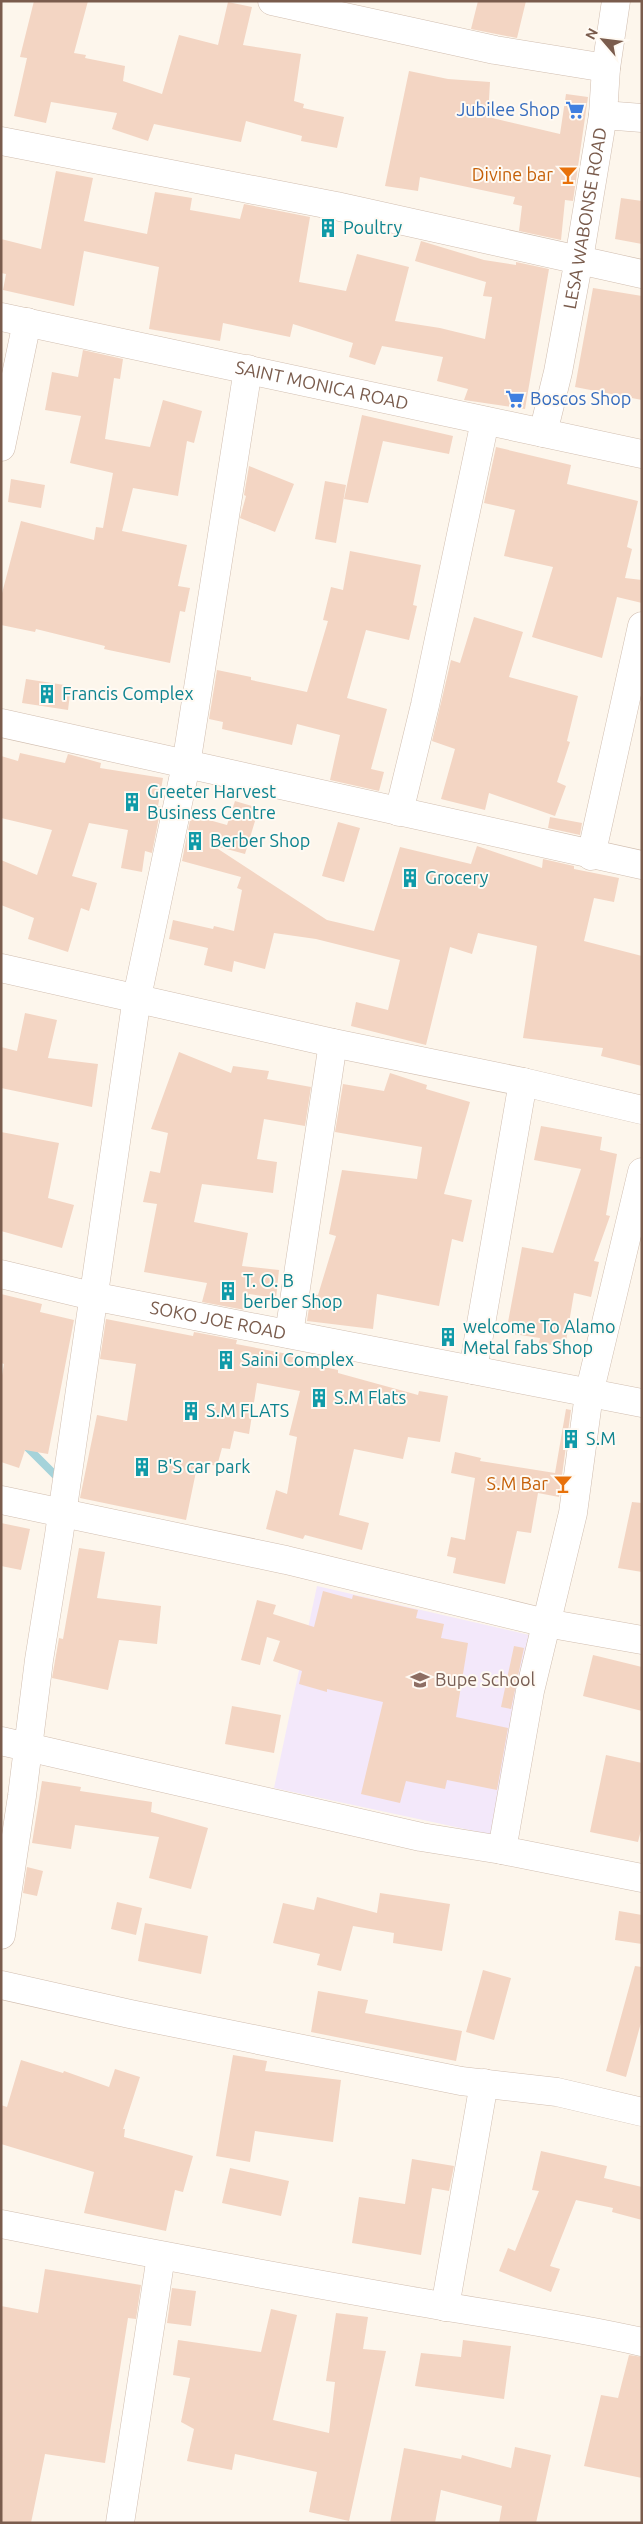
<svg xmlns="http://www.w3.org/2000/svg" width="643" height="2524" font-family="Ubuntu,sans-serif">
<rect width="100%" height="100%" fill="#fdf6ec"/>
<path fill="#f3e8fa" d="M317 1586 551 1640 507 1838 274 1788Z"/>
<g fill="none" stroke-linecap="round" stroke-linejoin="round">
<path stroke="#a5d3da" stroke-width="8" d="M23 1443 57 1477"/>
</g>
<path fill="#f3d5c3" d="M34 1H88L74 53 86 55 85 58 125 66 123 81 162 94 179 35 218 45 228 2 252 7 243 45 301 54 294 101 304 104 303 108 344 117 337 148 301 141 302 136 246 121 241 142 154 124 148 141 112 129 117 113 51 102 46 123 14 116 27 58 20 57Z
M478 1H526L517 38 471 29Z
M409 71 448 79 490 82 488 117 560 134 566 94 588 97 573 201 565 200 561 240 519 231 522 206 513 204 515 197 420 177 418 191 385 186Z
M56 171 93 178 84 221 147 234 155 192 192 198 190 210 240 219 244 204 310 217 299 282 346 291 357 254 409 267 395 321 440 328 485 339 492 297 483 296 486 282 415 261 421 241 484 260 516 265V262L549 269 525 409 464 400 468 389 437 381 443 357 382 346 375 365 349 357 353 343 293 324 290 337 223 323 220 341 149 329 159 267 84 251 74 306 3 290 6 274 1 273V239L41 249Z
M621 198 642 201V244L615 239Z
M593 288 642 296V400L575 387Z
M83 350 123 359 120 379 114 378 105 439 150 447 163 400 202 411 194 443 187 441 178 496 133 488 122 531 187 545 178 586 190 588 185 612 180 611 170 663 104 649 105 646 36 629 35 632 1 625V597L21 521 94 540 96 527 103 528 113 473 70 463 81 416 45 410 52 372 78 377Z
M362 415 453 436 449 454 383 441 368 503 344 499Z
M496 447 571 465 567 484 638 501 627 547 632 549 625 578 642 580V603L617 597 602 658 532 637 553 567 504 556 515 510 484 503Z
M249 466 294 484 275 532 240 518 246 496 244 495Z
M11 479 45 485 41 508 8 502Z
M325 481 346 485 336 543 315 539Z
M350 551 421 565 413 605 417 606 409 640 366 630 347 698 387 709 371 769 384 772 379 791 330 780 340 735 297 724 292 745 222 729 223 722 209 719 217 670 251 677V680L307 692 328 621 323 620 331 587 343 590Z
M474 617 523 632 509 677 578 696 567 741 570 742 557 782 566 786 555 816 489 793 485 810 441 799 455 749 432 741 451 660 460 663Z
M26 679 71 686 68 710 22 703Z
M20 753 65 763 68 754 101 763 100 768 163 778 158 806 161 807 152 853 145 851 142 872 121 868 128 830 89 823 72 876 97 883 89 911 81 908 68 952 28 939 34 918 1 905V860L37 875 52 830 1 818V756L18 761Z
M235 801 259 808 245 854 212 845 327 920 374 931 400 847 471 864 477 846 542 868 543 859 574 866V869L619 878 614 902 594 898 584 941 642 956V1066L601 1056 603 1048 523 1038 537 946 478 933 472 954 450 947 426 1045 351 1026 356 1002 388 1010 400 960 316 939 274 933 265 969 234 961 232 972 204 965 208 948 169 939 173 920 213 929 214 926 234 931 242 890 237 888 241 877 182 861 191 815 227 825Z
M550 817 582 823 580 835 548 828Z
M338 822 360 828 344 882 322 876Z
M25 1013 57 1020 48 1058 98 1064 92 1107 1 1088V1047L17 1051Z
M179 1052 231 1073 233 1066 269 1071 267 1079 311 1087 305 1126 264 1119 257 1159 277 1162 273 1193 202 1184 194 1222 248 1233 242 1266 279 1270 276 1298 249 1294 245 1310 202 1302 207 1283 144 1272 157 1204 143 1202 150 1171 160 1173 168 1133 151 1129Z
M390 1073 427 1085 426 1089 470 1102 444 1194 472 1200 463 1242 452 1239 439 1306 377 1294 373 1329 307 1321 311 1294 318 1295 336 1236 329 1234 342 1170 417 1179 422 1147 335 1132 343 1084 384 1091Z
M541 1126 602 1137 600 1150 617 1154 606 1215 610 1216 594 1261 599 1262 591 1297 574 1293 565 1347 539 1343 540 1338 506 1333 522 1247 553 1253 581 1169 534 1160Z
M1 1132 59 1143 48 1198 74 1205 62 1248 1 1231Z
M1 1294 42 1304 40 1312 74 1320 48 1454 25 1450 19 1468 1 1462V1381L4 1364 1 1363Z
M106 1319 193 1336 194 1332 237 1340 236 1344 298 1356 297 1361 338 1370V1373L418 1395 419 1391 448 1396 440 1442 408 1437 403 1459 354 1449 339 1515 369 1523 362 1550 305 1535 303 1539 266 1529 276 1490 287 1494 297 1437 289 1435 300 1391 257 1383 249 1434 234 1431 230 1449 222 1448 217 1466 198 1462 186 1520 80 1498 97 1415 127 1421 136 1364 100 1359Z
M566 1409 571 1410 559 1497 538 1493 531 1533 517 1531 505 1584 453 1573 456 1558 447 1556 451 1537 465 1540 475 1478 451 1473 455 1452 481 1458 480 1461 555 1473Z
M632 1502 642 1503V1572L618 1568Z
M1 1523 30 1529 21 1570 1 1566Z
M79 1548 105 1552 97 1598 161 1606 157 1644 119 1640 108 1690 52 1678 59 1638 63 1639Z
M323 1591 352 1599 353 1595 418 1610 416 1618 444 1624 441 1638 468 1643 456 1717 508 1728 497 1790 447 1780 445 1789 406 1781 400 1803 361 1794 383 1702 327 1689V1692L299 1684 302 1671 273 1661 280 1641 267 1637 260 1665 241 1660 257 1600 276 1605 273 1614 314 1627Z
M514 1646 524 1648 511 1709 501 1707Z
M593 1655 642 1667V1711L583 1696Z
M232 1706 281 1715 274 1753 225 1744Z
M606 1755 642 1763V1826L638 1842 590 1832Z
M42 1781 81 1787 80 1791 152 1802 151 1812 208 1828 191 1889 149 1878 159 1837 75 1825 71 1849 32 1843Z
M27 1867 43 1871 37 1896 23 1893Z
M380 1893 450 1904 442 1951 393 1943 394 1933 353 1926 341 1971 317 1965 320 1954 273 1943 283 1903 314 1910 317 1897 377 1913Z
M117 1902 142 1908 136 1935 111 1929Z
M619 1911 642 1915V1944L615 1940Z
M145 1923 208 1936 201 1974 138 1961Z
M635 1966 642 1967V2019L626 2077 606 2071Z
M483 1970 511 1978 494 2040 466 2032Z
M318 1991 368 2000 365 2013 462 2031 456 2061 311 2032Z
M233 2055 267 2061 265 2071 341 2080 333 2142 255 2131 250 2162 216 2156Z
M21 2060 63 2073 64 2071 109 2087 115 2069 140 2077 123 2129H125L124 2137 193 2156 183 2192 175 2190 166 2231 84 2213 94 2172 1 2144V2105L7 2107Z
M541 2151 607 2166 604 2178 642 2187V2220L612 2212 613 2208 576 2200 550 2266 560 2269 551 2292 499 2271 508 2248 515 2251 539 2191 532 2190Z
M412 2159 454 2166 449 2191 432 2188 421 2255 352 2243 359 2197 405 2204Z
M230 2168 289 2181 281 2216 222 2203Z
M45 2269 141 2285 136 2319 128 2318 105 2463 45 2454 31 2523H1V2306L38 2313Z
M172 2288 196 2291 191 2326 167 2323Z
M271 2309 297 2315 273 2420 329 2433 335 2382 326 2381 336 2313 368 2317 363 2349 386 2351 349 2521 309 2512 317 2472 235 2454 232 2470 187 2461 194 2429 181 2422 190 2378 173 2375 178 2340 261 2352Z
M463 2340 511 2346 504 2399 415 2386 421 2353 461 2357Z
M629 2355 642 2357V2478L584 2466 601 2395 618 2398Z
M515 2447 551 2455 536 2523H499L502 2506 441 2490 435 2523H390L404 2448 461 2459 462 2455 511 2468Z"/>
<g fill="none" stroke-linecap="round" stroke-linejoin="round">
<g stroke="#d1beb0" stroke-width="29">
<g id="street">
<path d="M272 1 495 50 606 68"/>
<path d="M603 115 642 118"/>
<path d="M1 141 336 206 642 274"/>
<path id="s1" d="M1 317 642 454"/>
<path id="s2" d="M543 433 558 372 579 259 603 115 606 68 616 1"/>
<path d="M1 447 27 322"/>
<path d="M1 723 642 865"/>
<path d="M399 812 425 705 485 421"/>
<path d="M591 856 642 626"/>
<path d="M1 968 333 1043 523 1082 473 1370"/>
<path d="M523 1082 642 1110"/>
<path d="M642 1172 589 1394 573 1513 530 1691 502 1850 642 1878"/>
<path id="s3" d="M1 1274 92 1296 642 1403"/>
<path d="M289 1334 333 1043"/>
<path d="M1 1500 286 1560 546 1623 642 1640"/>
<path d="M1 1741 421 1837 502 1850"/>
<path d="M1 1935 22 1796 39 1660 59 1535 137 997 186 765 248 369"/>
<path d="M1 1985 130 2014 461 2081 557 2092 642 2112"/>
<path d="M1 2224C136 2251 271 2276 407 2300 485 2314 564 2324 642 2342"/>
<path d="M445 2307 484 2083"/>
<path d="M120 2523 161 2256"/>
</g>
</g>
<use href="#street" stroke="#fff" stroke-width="28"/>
</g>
<defs>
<g id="supermarket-bare" transform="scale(1.5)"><path d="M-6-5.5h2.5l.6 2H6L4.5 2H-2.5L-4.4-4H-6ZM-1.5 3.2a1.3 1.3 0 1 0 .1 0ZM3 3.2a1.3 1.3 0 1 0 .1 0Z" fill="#3f7fe0" stroke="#fffaf3" stroke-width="2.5" paint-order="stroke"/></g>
<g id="bar-bare" transform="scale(1.5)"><path d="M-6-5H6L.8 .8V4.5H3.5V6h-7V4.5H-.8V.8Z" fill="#e8710a" stroke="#fffaf3" stroke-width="2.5" paint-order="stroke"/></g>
<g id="building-bare" transform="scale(1.5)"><path d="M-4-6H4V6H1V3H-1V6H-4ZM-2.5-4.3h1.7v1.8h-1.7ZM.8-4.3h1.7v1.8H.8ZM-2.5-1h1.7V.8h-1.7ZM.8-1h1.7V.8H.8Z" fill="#0f9aa8" stroke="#fffaf3" stroke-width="2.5" paint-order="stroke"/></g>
<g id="school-bare" transform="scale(1.5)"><path d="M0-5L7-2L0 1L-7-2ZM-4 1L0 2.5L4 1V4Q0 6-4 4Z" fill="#8d6e63" stroke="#fffaf3" stroke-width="2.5" paint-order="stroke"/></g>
</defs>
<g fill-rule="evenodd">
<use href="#supermarket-bare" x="575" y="110"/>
<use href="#bar-bare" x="568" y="175"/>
<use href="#building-bare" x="328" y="228"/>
<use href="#supermarket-bare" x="515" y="399"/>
<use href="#building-bare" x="47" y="694"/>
<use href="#building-bare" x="132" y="802"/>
<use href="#building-bare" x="195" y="841"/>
<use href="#building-bare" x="410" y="878"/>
<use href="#building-bare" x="228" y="1291"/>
<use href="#building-bare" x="448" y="1337"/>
<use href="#building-bare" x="226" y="1360"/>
<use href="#building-bare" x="319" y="1398"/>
<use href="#building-bare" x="191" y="1411"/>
<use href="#building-bare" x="571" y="1439"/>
<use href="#building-bare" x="142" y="1467"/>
<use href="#bar-bare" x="563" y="1484"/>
<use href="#school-bare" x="420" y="1680"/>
</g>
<g text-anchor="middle" stroke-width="4" stroke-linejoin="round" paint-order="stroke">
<g font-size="18" fill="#366cbe" stroke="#fffaf3" text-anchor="end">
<text x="560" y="116">Jubilee Shop</text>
<text x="530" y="405" text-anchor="start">Boscos Shop</text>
</g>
<g font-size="18" fill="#c56008" stroke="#fffaf3" text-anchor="end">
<text x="553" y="181">Divine bar</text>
<text x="548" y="1490">S.M Bar</text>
</g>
<g font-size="18" fill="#7a5c4d" stroke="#fffaf3">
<text dy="6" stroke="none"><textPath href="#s2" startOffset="219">LESA WABONSE ROAD</textPath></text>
<text dy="6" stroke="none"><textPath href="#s1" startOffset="328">SAINT MONICA ROAD</textPath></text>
<text dy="6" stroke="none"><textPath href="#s3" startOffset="222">SOKO JOE ROAD</textPath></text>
</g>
<g font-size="18" fill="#0d838f" stroke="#fffaf3" text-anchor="start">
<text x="343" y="234">Poultry</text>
<text x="62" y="700">Francis Complex</text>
<text x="147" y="798">Greeter Harvest<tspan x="147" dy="21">Business Centre</tspan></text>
<text x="210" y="847">Berber Shop</text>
<text x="425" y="884">Grocery</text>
<text x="243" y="1287">T. O. B<tspan x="243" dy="21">berber Shop</tspan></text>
<text x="463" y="1333">welcome To Alamo<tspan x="463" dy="21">Metal fabs Shop</tspan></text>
<text x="241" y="1366">Saini Complex</text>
<text x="334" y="1404">S.M Flats</text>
<text x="206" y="1417">S.M FLATS</text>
<text x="586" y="1445">S.M</text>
<text x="157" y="1473">B'S car park</text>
</g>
<g font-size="18" fill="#785e54" stroke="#fffaf3" text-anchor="start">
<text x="435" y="1686">Bupe School</text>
</g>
</g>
<rect width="643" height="2524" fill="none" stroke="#7a5c4d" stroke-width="5"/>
<g transform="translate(603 40) rotate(298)" stroke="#fffaf3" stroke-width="4" paint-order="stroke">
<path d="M0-4L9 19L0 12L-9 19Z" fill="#7a5c4d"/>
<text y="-8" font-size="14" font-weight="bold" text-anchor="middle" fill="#7a5c4d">N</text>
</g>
</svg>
